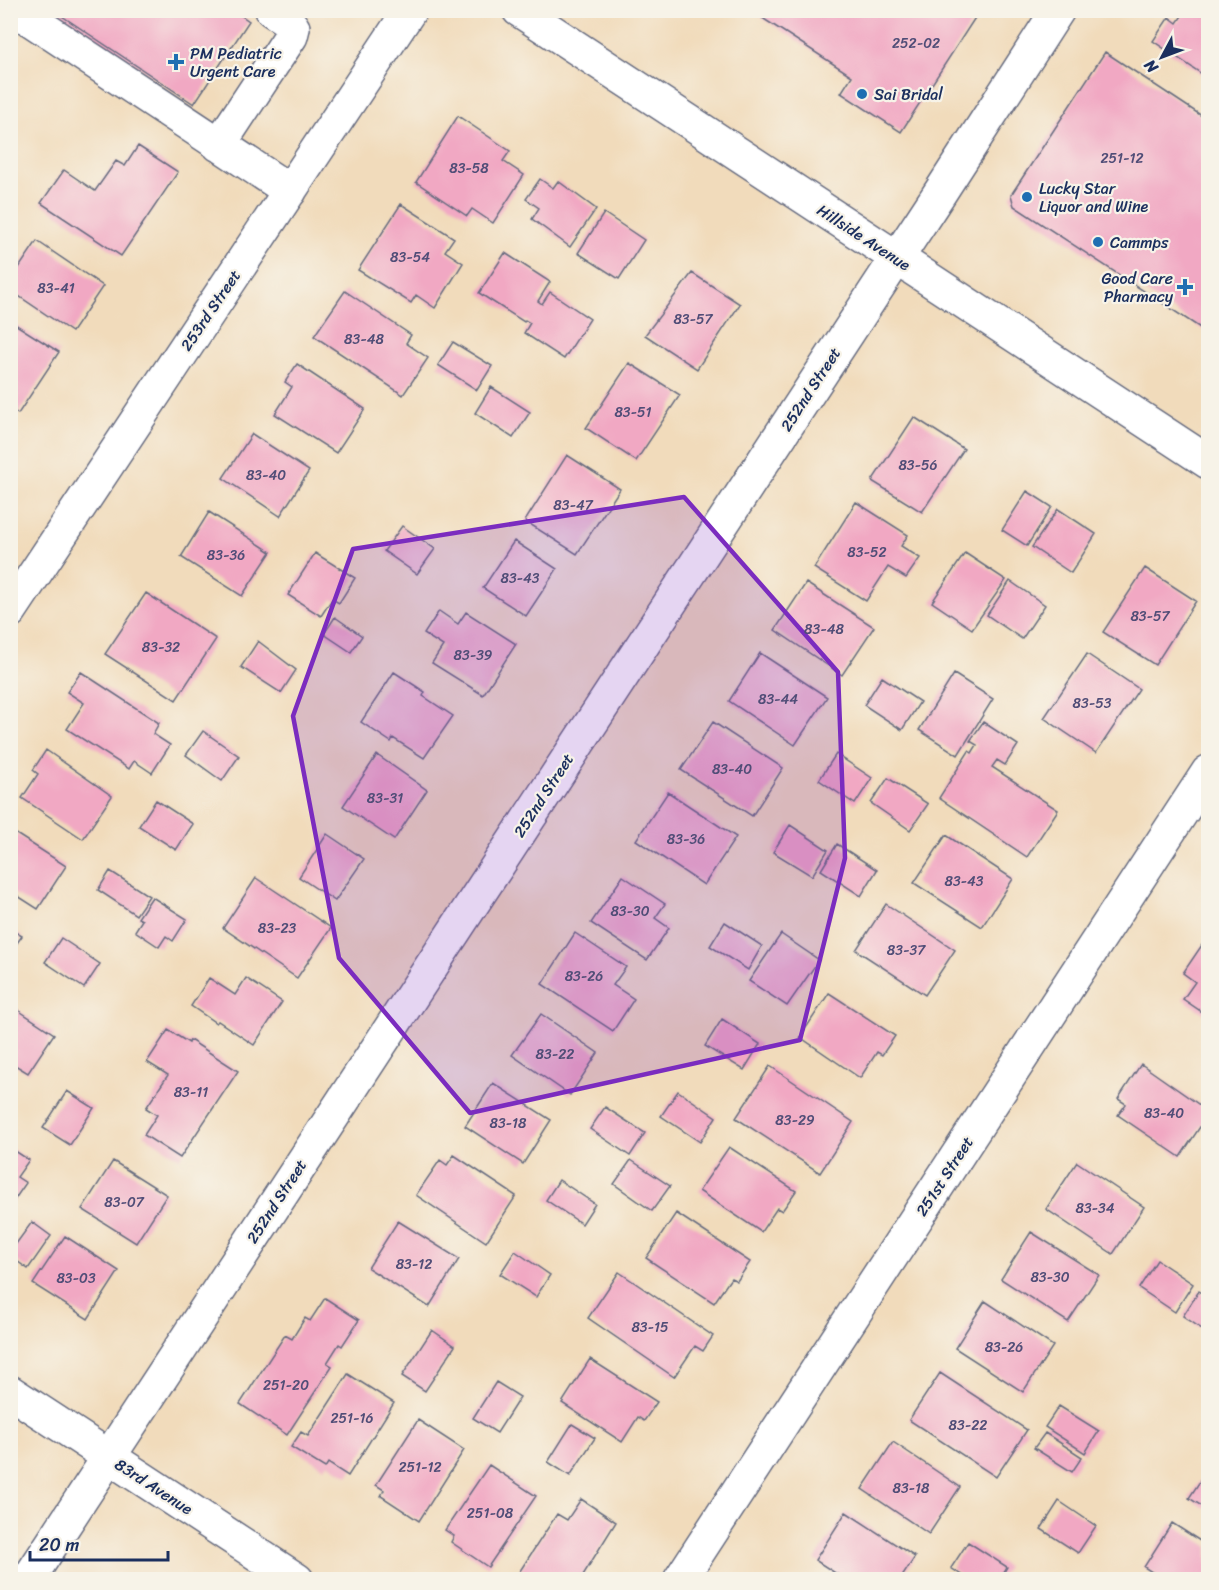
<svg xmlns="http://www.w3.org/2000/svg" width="1219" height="1590" font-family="Sriracha,sans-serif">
<rect width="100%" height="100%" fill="#f7f3e8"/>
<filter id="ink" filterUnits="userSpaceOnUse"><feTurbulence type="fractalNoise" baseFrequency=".0167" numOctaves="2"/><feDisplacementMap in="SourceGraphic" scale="12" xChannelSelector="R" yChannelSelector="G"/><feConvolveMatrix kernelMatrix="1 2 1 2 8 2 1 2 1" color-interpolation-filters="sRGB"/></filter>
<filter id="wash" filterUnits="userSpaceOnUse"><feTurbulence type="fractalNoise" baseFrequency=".008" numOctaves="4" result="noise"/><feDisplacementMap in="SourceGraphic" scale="24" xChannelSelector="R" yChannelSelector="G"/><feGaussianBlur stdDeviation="1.35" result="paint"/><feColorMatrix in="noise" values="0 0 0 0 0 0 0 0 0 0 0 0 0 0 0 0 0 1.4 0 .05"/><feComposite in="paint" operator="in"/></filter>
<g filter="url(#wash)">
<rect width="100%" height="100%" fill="#f1dbbb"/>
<g id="blocks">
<path fill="#f1a8c3" d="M53 10H233L249 21 194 104Z
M750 10H980L901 132 841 93 852 76Z
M1186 10H1208V78L1153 41 1169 17 1177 23Z
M1105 52 1208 120V333L1014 206 1011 195Z
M458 116 510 151 503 161 524 175 493 223 472 209 467 216 416 182Z
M138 146 178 172 121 256 41 203 64 170 95 191 116 161 125 166Z
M540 179 553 188 558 181 596 209 570 247 532 219 539 208 526 199Z
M401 204 454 238 445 251 463 263 435 308 416 295 411 303 358 270Z
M604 213 644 240 619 279 578 253Z
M37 241 103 286 72 332 10 290V281Z
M505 253 550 282 538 301 542 304 550 292 590 319 564 359 524 333 530 323 525 320 524 322 479 293Z
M692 273 740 304 697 369 645 335Z
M345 291 411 335 406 343 428 358 403 395 314 336Z
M10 321 59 352 18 414 10 408Z
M453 342 492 366 477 390 438 365Z
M629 363 680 395 636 461 586 428Z
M297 364 365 409 336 453 275 414 292 387 285 382Z
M491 387 530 412 513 438 475 413Z
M914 417 964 449 922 512 872 481Z
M252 434 309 471 280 516 223 478Z
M567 455 620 489 577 554 525 521Z
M1027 491 1052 507 1027 546 1002 530Z
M856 502 908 535 901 546 920 558 906 578 888 567 866 601 814 568Z
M1058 509 1096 534 1071 573 1032 547Z
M209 512 271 552 242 596 181 557Z
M402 526 435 549 417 574 384 551Z
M514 541 557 569 526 616 483 588Z
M315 553 355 578 339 603 332 599 321 616 288 595Z
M965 553 1006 580 972 629 932 602Z
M1145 568 1196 601 1155 665 1103 632Z
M1010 581 1045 605 1022 639 987 615Z
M806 583 874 627 842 675 775 630Z
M146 593 216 639 176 700 105 654Z
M439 611 458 624 466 612 516 644 483 695 432 663 443 646 424 634Z
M335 617 362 636 351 652 324 634Z
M258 641 296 670 281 693 241 667Z
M760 653 827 697 795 745 729 701Z
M1087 654 1139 689 1096 753 1044 718Z
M81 672 159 723 153 734 170 745 152 773 134 761 129 769 67 729 84 703 67 692Z
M394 672 425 692 423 696 453 716 424 758 393 738 391 742 361 722Z
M954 674 993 699 958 755 919 730Z
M882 677 920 702 902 730 864 705Z
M713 722 783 768 752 816 681 770Z
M983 722 1018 745 1005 765 997 760 992 767 1058 810 1027 857 939 798 969 751 972 753 977 745 970 741Z
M203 731 239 756 222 781 186 755Z
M46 750 112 796 83 839 22 798 38 774 33 770Z
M836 754 872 778 855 804 819 780Z
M377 755 427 790 394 840 343 806Z
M888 778 928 804 910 830 871 803Z
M668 792 736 837 704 885 636 840Z
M156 800 193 824 176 850 139 826Z
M790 825 828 850 812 876 773 852Z
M10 830 66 866 38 909 10 891Z
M327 834 364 859 335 901 299 877Z
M946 835 1013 879 982 927 914 883Z
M837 844 877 870 861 896 821 870Z
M110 871 149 896 136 915 98 890Z
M623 876 665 904 655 918 669 928 647 960 591 923Z
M256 878 331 928 297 978 223 928Z
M152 897 187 919 173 941 166 936 159 947 135 931 142 920 138 918Z
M886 904 955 950 925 995 856 950Z
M725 922 762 946 748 970 710 946Z
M10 929 22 936 10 953Z
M575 933 626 967 613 985 634 999 613 1031 542 984Z
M781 934 819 960 787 1006 749 981Z
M61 938 100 964 84 988 45 962Z
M1202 945 1208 949V1016L1183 999 1195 982 1183 973Z
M209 978 235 995 246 978 282 1002 254 1045 218 1021 216 1023 191 1006Z
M829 993 895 1036 882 1055 877 1052 860 1078 800 1037Z
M15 1008 54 1034 28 1073 10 1062V1015Z
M541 1014 598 1053 570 1095 512 1055Z
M722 1019 760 1044 744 1070 705 1046Z
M168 1030 189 1043 190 1040 238 1071 180 1158 144 1135 157 1115 146 1108 168 1075 147 1062Z
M1141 1064 1208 1111V1115L1180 1157 1118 1115 1126 1104 1118 1099Z
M770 1066 853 1122 820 1173 736 1118Z
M493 1083 551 1120 523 1164 465 1126Z
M67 1091 94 1108 70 1145 43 1128Z
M678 1091 716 1117 700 1142 661 1116Z
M605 1107 645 1133 630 1156 590 1129Z
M729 1147 796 1191 782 1211 777 1208 761 1232 699 1191Z
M12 1149 29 1160 17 1177 26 1183 10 1206V1152Z
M454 1155 516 1196 486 1242 416 1195 440 1160 447 1165Z
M631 1160 670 1186 652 1211 614 1184Z
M113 1161 167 1195 136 1243 82 1209Z
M1077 1162 1144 1207 1113 1254 1046 1209Z
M559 1180 595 1204 582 1224 546 1200Z
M676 1213 750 1262 737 1281 731 1278 714 1303 646 1258Z
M398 1221 459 1259 429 1307 368 1268Z
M32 1222 51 1236 28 1269 10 1256V1252Z
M1031 1232 1099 1275 1068 1322 1001 1279Z
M65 1236 119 1271 88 1319 33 1284Z
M515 1251 550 1275 536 1297 500 1274Z
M1157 1260 1193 1284 1175 1312 1139 1288Z
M619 1272 713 1336 703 1351 695 1346 674 1377 588 1318Z
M1199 1291 1208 1297V1333L1183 1316Z
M325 1298 359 1320 342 1346 339 1344 327 1363 332 1366 287 1435 240 1404 285 1335 292 1339 305 1318 310 1321Z
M985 1301 1053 1346 1023 1392 955 1348Z
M432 1330 455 1346 425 1391 402 1376Z
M590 1359 657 1402 644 1421 638 1417 622 1442 562 1403Z
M940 1373 1027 1430 996 1477 909 1420Z
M348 1374 394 1403 348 1476 328 1463 325 1468 291 1447 301 1432 308 1436Z
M496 1382 520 1397 497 1433 473 1418Z
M1059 1406 1099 1431 1085 1453 1045 1427Z
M418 1420 464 1450 419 1521 381 1496 384 1490 376 1485Z
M572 1424 595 1438 570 1476 548 1462Z
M1045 1433 1082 1457 1072 1472 1034 1448Z
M893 1442 960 1487 929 1534 862 1489Z
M489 1465 536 1496 488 1567 451 1542 454 1536 445 1530Z
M1208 1469V1510L1189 1498Z
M581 1499 616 1522 580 1580H514L557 1514 567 1520Z
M1059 1501 1096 1526 1078 1553 1041 1529Z
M846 1512 915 1557 900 1580H846L815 1560Z
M1172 1523 1208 1546V1580H1164L1144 1567Z
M968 1542 1007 1567 999 1580H969L951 1568Z"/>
</g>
</g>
<g filter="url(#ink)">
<use href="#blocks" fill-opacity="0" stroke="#666b7f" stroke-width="1.5"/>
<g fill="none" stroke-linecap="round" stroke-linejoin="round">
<g stroke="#666b7f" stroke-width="36">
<path id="minor" d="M16 10 290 191
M219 145 291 36 293 28 287 20 272 10
M10 611 410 10
M10 1392 297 1580
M28 1580 941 191 1058 10
M680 1580 1208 772"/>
</g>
<g stroke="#666b7f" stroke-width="36">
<path id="major" d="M519 10 1208 462"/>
</g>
<use href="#minor" stroke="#fff" stroke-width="33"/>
<use href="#major" stroke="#fff" stroke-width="33"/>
</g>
</g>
<path fill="#7b2cbf" fill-opacity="0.2" stroke="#7b2cbf" stroke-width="4.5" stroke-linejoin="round" d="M684 497 838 672 845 858 800 1040 470 1113 339 958 293 716 353 549Z"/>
<g fill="#1f6fb2" stroke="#f7f3e8" stroke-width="2">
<path d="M173 53h6v6h6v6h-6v6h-6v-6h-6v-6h6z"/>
<circle cx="862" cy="94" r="6"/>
<circle cx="1027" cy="197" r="6"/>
<circle cx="1098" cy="242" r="6"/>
<path d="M1182 278h6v6h6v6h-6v6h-6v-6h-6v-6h6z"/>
</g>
<g text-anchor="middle" stroke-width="4.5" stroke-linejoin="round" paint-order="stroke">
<g font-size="14" fill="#504d77">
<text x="916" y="48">252-02</text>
<text x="1122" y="163">251-12</text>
<text x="469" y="173">83-58</text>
<text x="410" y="262">83-54</text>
<text x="56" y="293">83-41</text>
<text x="693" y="324">83-57</text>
<text x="364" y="344">83-48</text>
<text x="633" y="417">83-51</text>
<text x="918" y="470">83-56</text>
<text x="266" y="480">83-40</text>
<text x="573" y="510">83-47</text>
<text x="867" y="557">83-52</text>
<text x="226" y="560">83-36</text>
<text x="520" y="583">83-43</text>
<text x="1150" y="621">83-57</text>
<text x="824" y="634">83-48</text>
<text x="161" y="652">83-32</text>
<text x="473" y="660">83-39</text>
<text x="778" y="704">83-44</text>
<text x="1092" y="708">83-53</text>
<text x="732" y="774">83-40</text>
<text x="385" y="803">83-31</text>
<text x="686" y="844">83-36</text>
<text x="964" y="886">83-43</text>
<text x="630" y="916">83-30</text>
<text x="277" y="933">83-23</text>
<text x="906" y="955">83-37</text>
<text x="584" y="981">83-26</text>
<text x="555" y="1059">83-22</text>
<text x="191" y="1097">83-11</text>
<text x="1164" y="1118">83-40</text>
<text x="795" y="1125">83-29</text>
<text x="508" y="1128">83-18</text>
<text x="124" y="1207">83-07</text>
<text x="1095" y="1213">83-34</text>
<text x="414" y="1269">83-12</text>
<text x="1050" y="1282">83-30</text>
<text x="76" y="1283">83-03</text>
<text x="650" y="1332">83-15</text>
<text x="1004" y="1352">83-26</text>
<text x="286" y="1390">251-20</text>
<text x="352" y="1423">251-16</text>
<text x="968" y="1430">83-22</text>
<text x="420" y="1472">251-12</text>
<text x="911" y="1493">83-18</text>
<text x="490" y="1518">251-08</text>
</g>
<g font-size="16" fill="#1b2f5e" stroke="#f7f3e8" text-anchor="start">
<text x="190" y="59">PM Pediatric<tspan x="190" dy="18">Urgent Care</tspan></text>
<text x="874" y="100">Sai Bridal</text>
<text x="1039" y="194">Lucky Star<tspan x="1039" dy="18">Liquor and Wine</tspan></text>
<text x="1110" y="248">Cammps</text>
<text x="1173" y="284" text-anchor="end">Good Care<tspan x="1173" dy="18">Pharmacy</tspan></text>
</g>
<g font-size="16" fill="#1b2f5e" stroke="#f7f3e8">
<text transform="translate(864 237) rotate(33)" y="6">Hillside Avenue</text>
<text transform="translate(210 310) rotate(-56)" y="6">253rd Street</text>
<text transform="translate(810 389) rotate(-57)" y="6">252nd Street</text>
<text transform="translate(543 795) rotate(-57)" y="6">252nd Street</text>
<text transform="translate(944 1176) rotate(-57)" y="6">251st Street</text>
<text transform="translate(276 1201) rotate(-57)" y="6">252nd Street</text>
<text transform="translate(154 1486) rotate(33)" y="6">83rd Avenue</text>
</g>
</g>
<rect width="1219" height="1590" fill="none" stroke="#f7f3e8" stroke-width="36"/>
<g transform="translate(1162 57) rotate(229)" stroke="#f7f3e8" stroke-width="4.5" paint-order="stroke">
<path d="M0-4.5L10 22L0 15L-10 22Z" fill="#1b2f5e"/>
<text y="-9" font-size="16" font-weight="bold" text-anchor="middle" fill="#1b2f5e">N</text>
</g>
<path d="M30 1551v9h138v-9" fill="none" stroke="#1b2f5e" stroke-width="3"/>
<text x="39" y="1551" font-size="18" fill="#1b2f5e" stroke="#f7f3e8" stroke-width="4.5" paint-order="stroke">20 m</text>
</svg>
